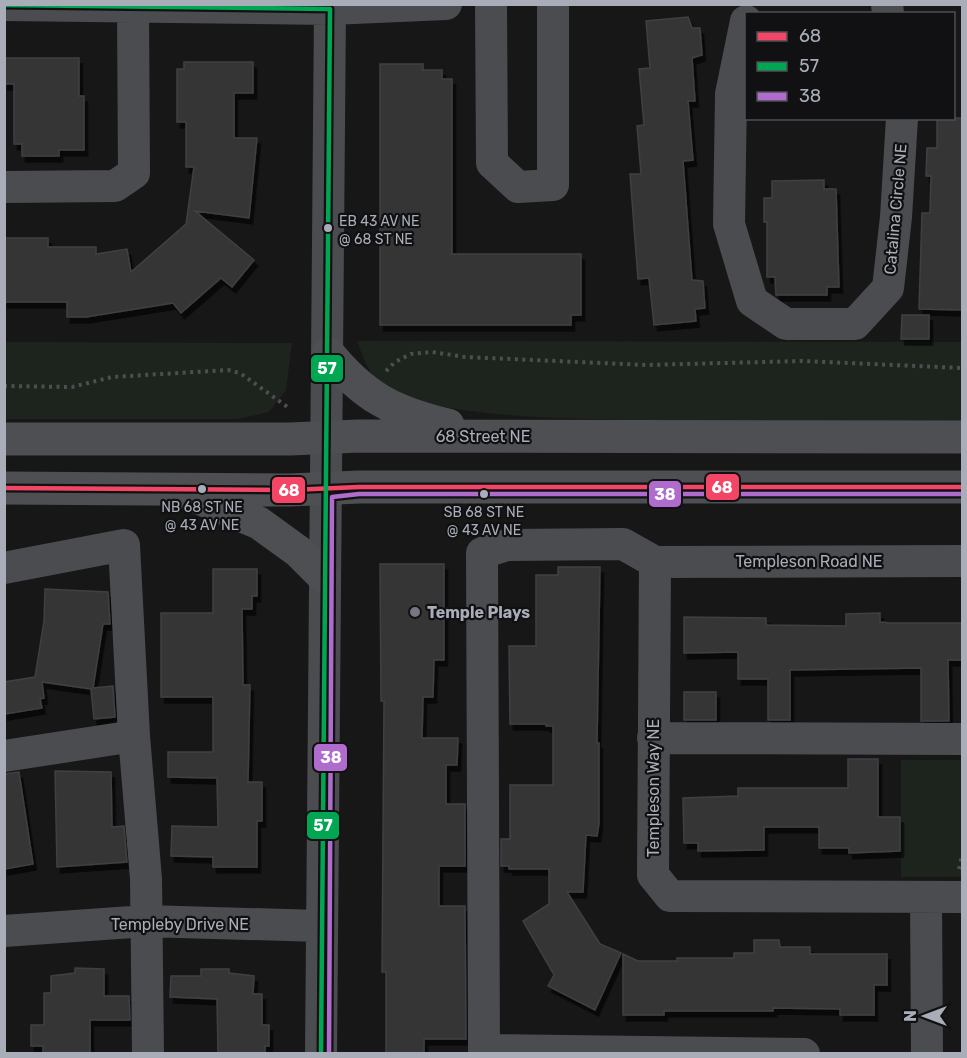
<svg xmlns="http://www.w3.org/2000/svg" width="967" height="1058" font-family="Rubik,sans-serif">
<defs>
<filter id="shadow"><feDropShadow dx="3.5" dy="6" stdDeviation="0" flood-color="#0009"/></filter>
</defs>
<rect width="100%" height="100%" fill="#171717"/>
<path fill="#1d241e" d="M357 341 962 342V423C852 423 741 422 631 420 563 418 453 418 392 392 372 384 364 360 357 341Z
M5 342 279 343H292L286 390 269 412 238 419H5Z
M901 760H962V877H901Z"/>
<path fill="#353536" stroke="#3f4043" stroke-width="1.5" filter="url(#shadow)" d="M688 17 692 28H700L702 55 692 58 695 101H688L693 160 683 161 692 280 703 281 705 308 695 309 696 321 654 325 649 278 638 279 630 174H641L637 126 644 125 639 69 650 68 646 21Z
M4 58H79V96H84V150H59V156H22V144H14V84H4Z
M184 62H253V93H234V138H257L249 218 195 211 254 260 232 287 221 278 181 313 173 303 86 317H67V302H4V238H48V247H96V254L127 249 131 272 186 224 194 167H186V122H177V69H184Z
M380 64H423V70H442V79H452V254H581V315H571V325H380Z
M937 118H963V310L919 309 922 213H930L931 176H926L927 148H937Z
M824 180V189H836L839 287H827V295H776L775 277H767V222H764V198H772V181Z
M902 315H929V339H901Z
M380 564H444V660H434L433 697H423L422 738H458L457 765H446V804H465V866H439V906H465L466 1039H424V1053H386V972H382L384 701H381Z
M558 567H600L597 743H599V823L597 836 586 835 583 892H567L600 944 621 953 595 1010 548 986 554 975 523 921 549 904V869H509V866H501V839H510V785H553V726H546V724H510L509 646H536V575H558Z
M213 569H257V596H252V609H242L243 685H250L248 782H262V821H257V867H213V857L171 856 172 826 218 827 217 778 168 777V752H213V697H161V613H213Z
M45 589 108 592 110 624H103L93 688 113 686 115 717 94 719 91 689 42 682 44 698 40 699 42 708 4 714V682L35 677 44 621Z
M880 613V622L891 623H963V660H948L949 721H921V668L790 670V720H768V679H738V652L684 653V617L766 618V625L846 626V614Z
M684 692H716V720H684Z
M848 759H878V817H900V851L849 853V848H819V827H764V850L698 851V843H684L683 798 738 796V788H848Z
M55 771 111 772 112 827 124 826 127 862 57 867Z
M19 772 33 864 4 869V774Z
M754 940H779L780 947H810V954H887V985H874V1015H840V1009L773 1008V1011H664V1015H623V954L638 961H677V958H734V953H754Z
M75 968 104 969V996H129L130 1020H90V1053H43V1046H31V1025H44V993H51V976L75 973Z
M201 969H229V973L254 976 253 994H262V1025H269V1046H265V1053H218L217 999 170 997 171 976H201Z"/>
<g fill="none" stroke-linecap="round" stroke-linejoin="round">
<path stroke="#4d4e52" stroke-width="4" stroke-dasharray="3 4.5" stroke-linecap="butt" d="M386 371 395 362 411 354 432 352 465 357 646 365 802 361 962 368
M4 386 72 387 112 377 228 370 240 373 289 408
M959 869 962 856"/>
<path stroke="#4b4c50" stroke-width="32" d="M491 4 492 163 518 187 553 185V4
M887 4 888 14
M4 5 330 9 446 4
M746 21 731 94 729 224 752 301 786 324H855L888 288 896 217 902 118
M4 187 115 186 134 173 133 7
M655 562 653 875 670 896 962 897
M4 568 124 545 134 736
M653 738 962 739
M4 756 134 736 146 879 148 1054
M926 897 927 1054
M4 931 146 921 320 926
M321 1054 330 9
M804 1054 484 1050 482 553 507 545 623 544 655 562 962 561"/>
<path stroke="#4d4f52" stroke-width="33" d="M328 353C364 397 393 412 448 425
M4 439H290L359 436 962 437
M4 488 290 490 359 487H962
M189 494 259 523 299 552 324 577"/>
<g stroke="#111113" stroke-width="9">
<path id="bus-1" d="M4 488 290 490 359 487H962"/>
</g>
<g stroke="#111113" stroke-width="9">
<path id="bus-2" d="M4 5 330 9 321 1054"/>
</g>
<g stroke="#111113" stroke-width="9">
<path id="bus-3" d="M329 1054 332 497 359 494H962"/>
</g>
<use href="#bus-1" stroke="#f34667" stroke-width="4.5"/>
<use href="#bus-2" stroke="#00a651" stroke-width="4.5"/>
<use href="#bus-3" stroke="#b06ccc" stroke-width="4.5"/>
</g>
<g fill="#a8adb8" stroke="#111113" stroke-width="2">
<circle cx="328" cy="228" r="5"/>
<circle cx="202" cy="489" r="5"/>
<circle cx="484" cy="494" r="5"/>
</g>
<circle fill="#757880" stroke="#111113" stroke-width="2" cx="415" cy="612" r="6"/>
<g text-anchor="middle" stroke-width="4.5" stroke-linejoin="round" paint-order="stroke">
<g font-size="14" fill="#a8adb8" stroke="#111113">
<text x="339" y="226" text-anchor="start">EB 43 AV NE<tspan x="339" dy="18">@ 68 ST NE</tspan></text>
<text x="202" y="512">NB 68 ST NE<tspan x="202" dy="18">@ 43 AV NE</tspan></text>
<text x="484" y="517">SB 68 ST NE<tspan x="484" dy="18">@ 43 AV NE</tspan></text>
</g>
<g font-size="16" fill="#a8adb8" stroke="#111113">
<text transform="translate(895 209) rotate(-85)" y="6">Catalina Circle NE</text>
<text x="483" y="442">68 Street NE</text>
<text x="809" y="567">Templeson Road NE</text>
<text transform="translate(653 788) rotate(-90)" y="6">Templeson Way NE</text>
<text x="180" y="930">Templeby Drive NE</text>
</g>
<g font-size="16" font-weight="bold" fill="#a8adb8" stroke="#111113" text-anchor="start">
<text x="427" y="618">Temple Plays</text>
</g>
</g>
<g stroke="#111113" stroke-width="2">
<rect x="310" y="354" width="34" height="29" rx="6" fill="#00a651"/>
<rect x="705" y="473" width="35" height="28" rx="6" fill="#f34667"/>
<rect x="271" y="476" width="35" height="28" rx="6" fill="#f34667"/>
<rect x="648" y="480" width="34" height="28" rx="6" fill="#b06ccc"/>
<rect x="313" y="743" width="35" height="29" rx="6" fill="#b06ccc"/>
<rect x="306" y="811" width="34" height="29" rx="6" fill="#00a651"/>
</g>
<g font-size="16" text-anchor="middle" font-weight="bold" fill="#fff">
<text x="327" y="374">57</text>
<text x="722" y="493">68</text>
<text x="289" y="496">68</text>
<text x="665" y="500">38</text>
<text x="331" y="763">38</text>
<text x="323" y="831">57</text>
</g>
<rect width="967" height="1058" fill="none" stroke="#a8adb8" stroke-width="12"/>
<rect x="745" y="12" width="210" height="108" fill="#111113" stroke="#4d4f55" stroke-width="1.5"/>
<rect x="757" y="32" width="30" height="9" fill="#f34667" stroke="#4d4f55" stroke-width="1.5"/>
<text x="799" y="42" font-size="18" fill="#a8adb8">68</text>
<rect x="757" y="62" width="30" height="9" fill="#00a651" stroke="#4d4f55" stroke-width="1.5"/>
<text x="799" y="72" font-size="18" fill="#a8adb8">57</text>
<rect x="757" y="92" width="30" height="9" fill="#b06ccc" stroke="#4d4f55" stroke-width="1.5"/>
<text x="799" y="102" font-size="18" fill="#a8adb8">38</text>
<g transform="translate(925 1016) rotate(270)" stroke="#111113" stroke-width="4.5" paint-order="stroke">
<path d="M0-4.5L10 22L0 15L-10 22Z" fill="#a8adb8"/>
<text y="-9" font-size="16" font-weight="bold" text-anchor="middle" fill="#a8adb8">N</text>
</g>
</svg>
